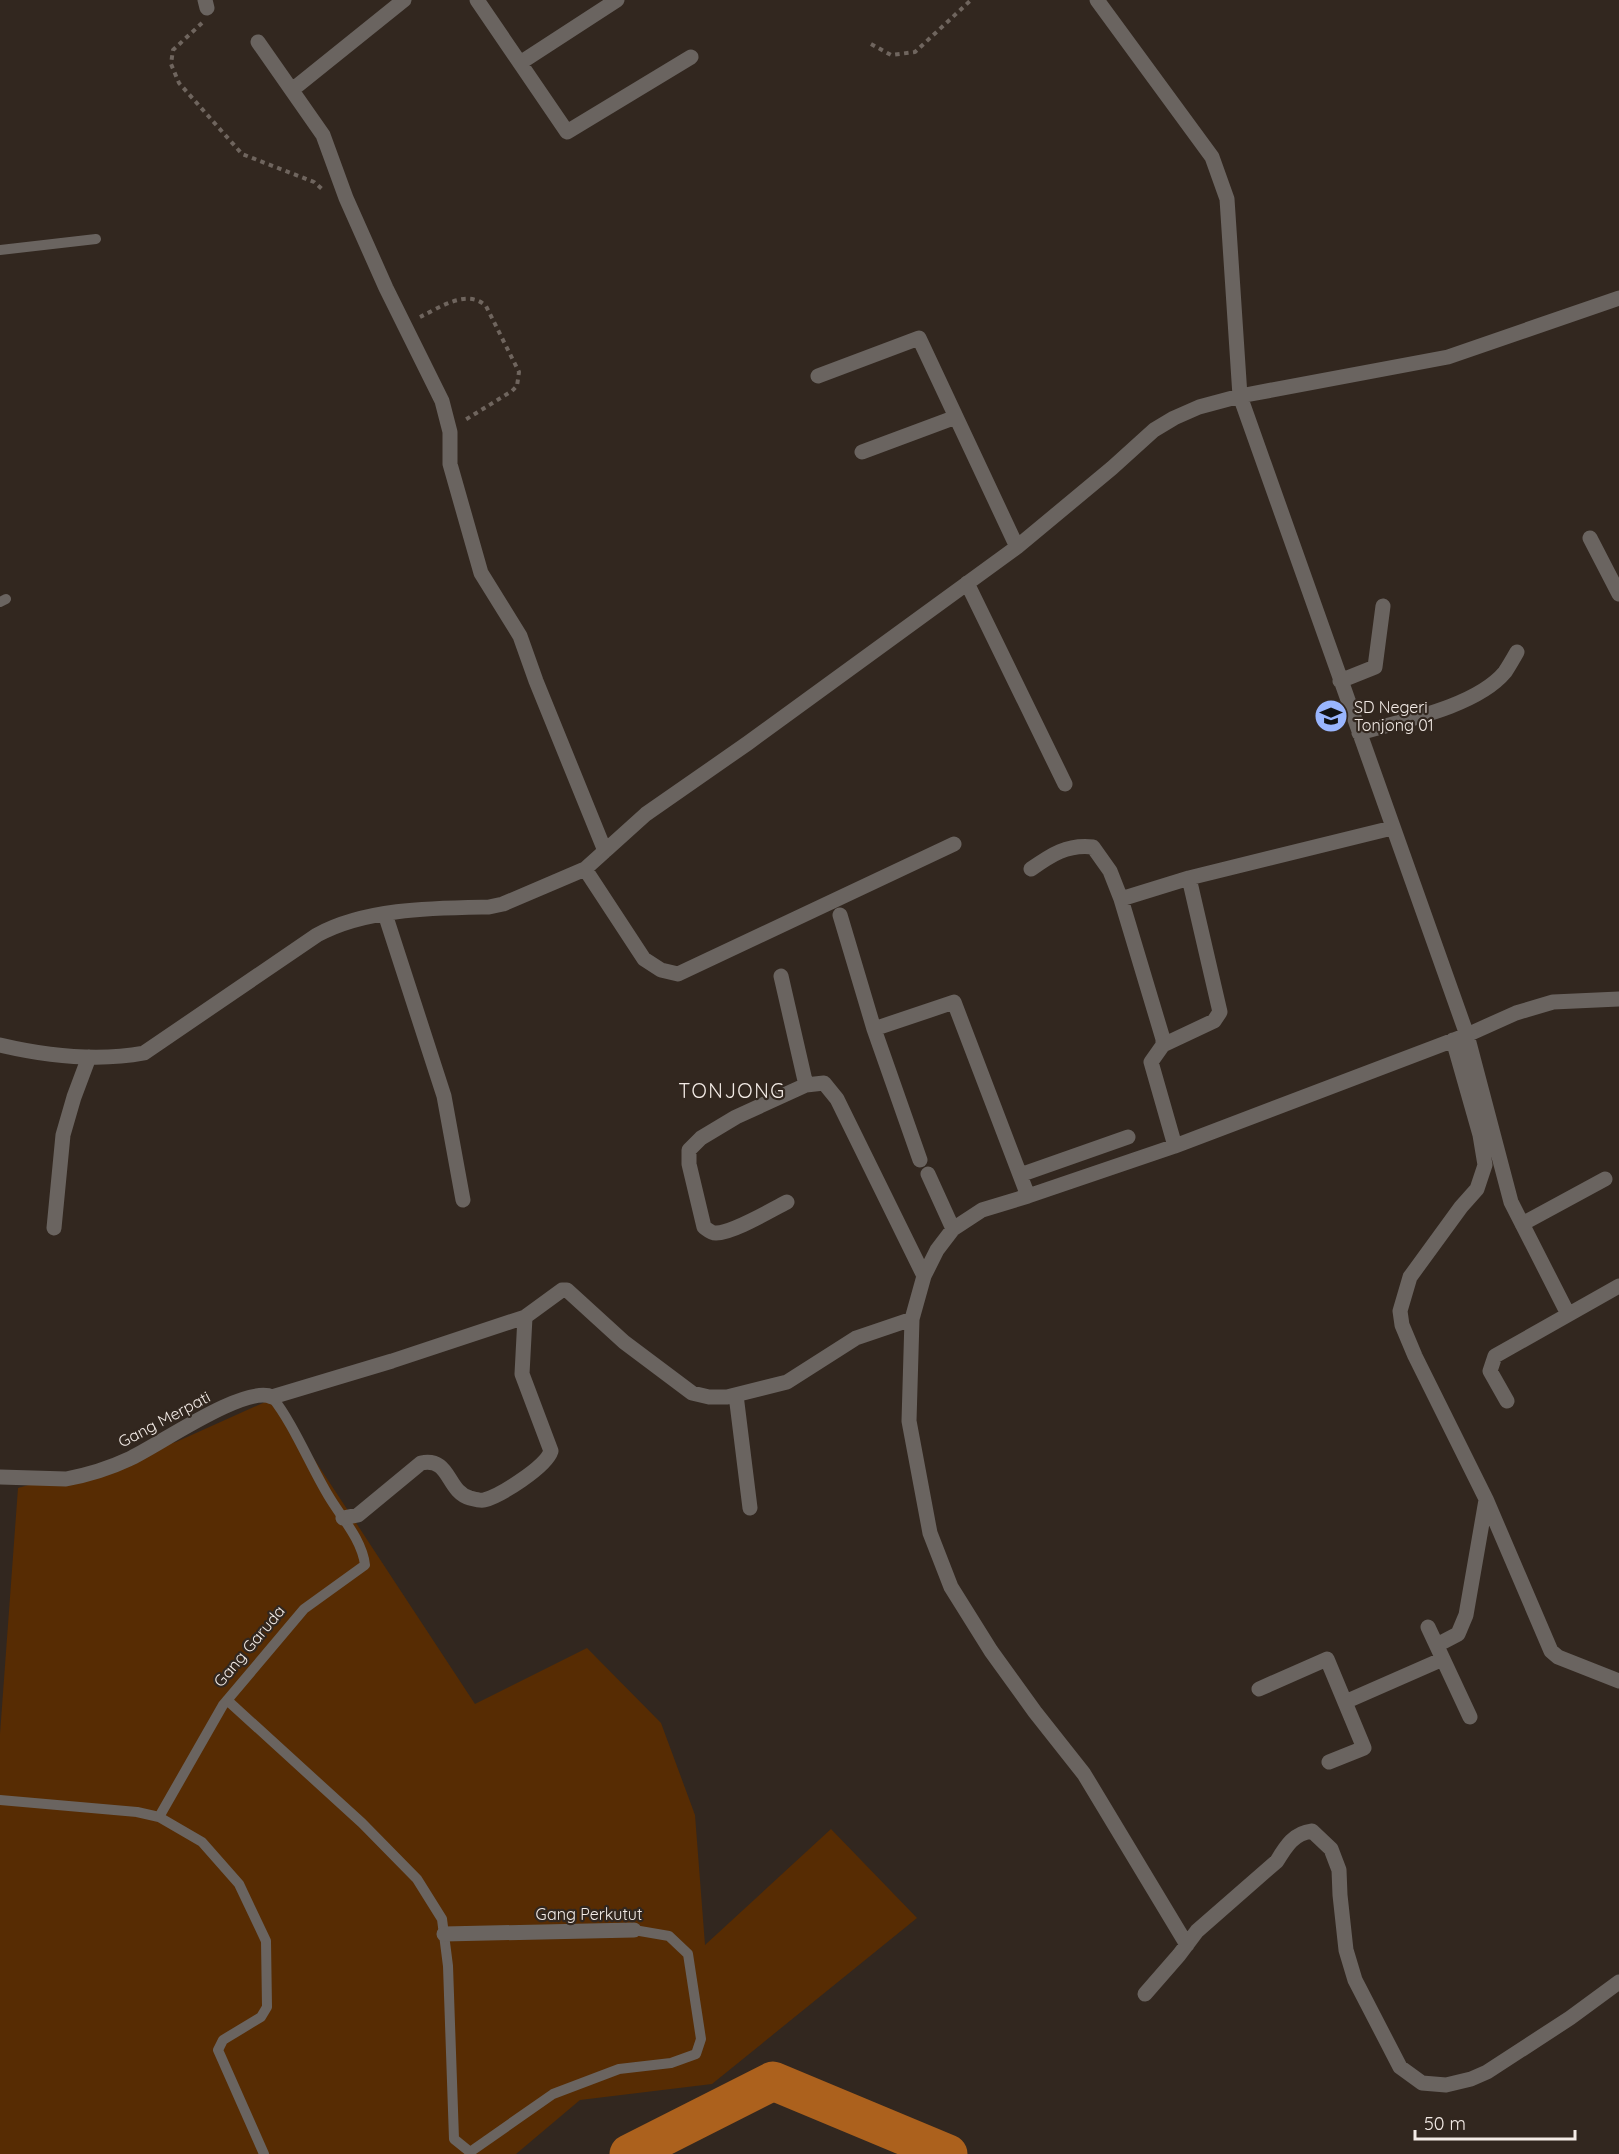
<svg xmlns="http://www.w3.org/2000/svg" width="1619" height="2154" font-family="Quicksand,sans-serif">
<rect width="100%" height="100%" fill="#32271f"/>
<path fill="#572c03" d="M274 1398 475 1704 587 1648 661 1723 695 1815 705 1945 831 1829 917 1918 712 2084 580 2100 516 2154H0V1734L18 1488 176 1442Z"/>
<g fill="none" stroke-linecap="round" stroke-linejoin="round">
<path stroke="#ac611d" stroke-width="39" d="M629 2154 773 2081 948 2154"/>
<path stroke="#6f655e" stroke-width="4" stroke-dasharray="4.5 4.5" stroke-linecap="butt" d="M202 23 173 50 171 64 179 83 242 154 314 182 323 190
M871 44 891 55 915 52 971 0
M420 317C439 308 467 288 486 306L519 372 517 386 512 391 465 420"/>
<path stroke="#6a6460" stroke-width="10" d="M0 250 96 239
M0 602 6 599
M227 1700 362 1823 417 1879 442 1919 448 1966 454 2139 470 2152 553 2094 619 2069 671 2063 696 2054 701 2039 688 1954 669 1936 634 1930
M0 1800 137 1812 159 1817 202 1842 239 1884 266 1941 267 2007 261 2017 223 2040 218 2050 264 2154
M159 1817 223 1705 304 1609 365 1565C362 1539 340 1516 328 1495 310 1465 293 1423 272 1397"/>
<path stroke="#6a6460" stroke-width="15" d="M205 0 207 8
M477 0 567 132 691 57
M1097 0 1212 157 1227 199 1240 396 1467 1035 1175 1146 1028 1196 982 1210 953 1229 937 1250 924 1276 912 1319 909 1421 930 1533 951 1587 991 1651 1035 1712 1084 1774 1187 1945
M258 42 323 135 346 198 386 288 442 401 450 432V464L481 573 520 636 536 681 605 851
M520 63 617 0
M292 90 404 0
M818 376 919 338 1017 547
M862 452 956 417
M1590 538 1619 594
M967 583 1065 784
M1340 681 1375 667 1383 606
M1359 733C1401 721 1476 707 1505 672 1509 666 1513 659 1517 652
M585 869 644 959 661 970 678 974 954 844
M1031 869C1051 855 1067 844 1093 847L1110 871 1121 899 1163 1039V1045L1151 1062 1175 1146
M1121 899 1189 878 1392 828
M385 914 444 1096 463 1200
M840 915 874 1029 920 1160
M781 976 806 1085
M874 1029 954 1002 1028 1196
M1453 1040 1480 1135 1485 1165 1477 1189 1461 1207 1410 1277 1400 1311 1402 1325 1415 1356 1486 1499 1551 1651 1558 1657 1619 1681
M0 1045C47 1056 96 1062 144 1053L317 935C366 908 434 908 489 907L503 904 585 869 646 814 748 743 1017 547 1112 468 1154 430 1174 418 1199 407 1240 396 1448 357 1619 298
M1163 1045 1214 1021 1220 1012 1189 878
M928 1174 953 1229
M1020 1175 1128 1137
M787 1202C771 1210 733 1233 716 1233 711 1233 708 1230 704 1227L689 1164V1150L701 1138 736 1117 806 1085 824 1083 837 1099 924 1276
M1522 1224 1605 1179
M54 1228 63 1135 74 1097 89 1057
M1568 1314 1511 1202 1467 1035 1516 1013 1553 1002 1619 999
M736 1395 750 1508
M1507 1401 1490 1371 1495 1356 1619 1286
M0 1477 66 1479C87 1475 110 1468 129 1459 156 1447 245 1384 272 1397L392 1361 525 1317 562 1290H567L624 1342 692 1393 709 1397H727L787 1382 856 1338 912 1319
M343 1518 358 1515 421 1463C451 1457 446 1491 470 1498 474 1499 480 1501 484 1500 500 1496 546 1467 551 1451L522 1374 525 1317
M1428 1627 1470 1717
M1437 1645 1458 1634 1466 1615 1486 1500
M1259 1689 1327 1659 1364 1748 1329 1762
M1345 1702 1443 1659
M444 1934 634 1930
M1145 1994 1179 1955 1197 1931 1277 1861C1286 1846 1294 1833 1312 1831L1331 1849 1339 1870 1340 1895 1346 1950 1355 1980 1400 2067 1422 2083 1446 2085 1471 2079 1487 2072 1570 2018 1619 1982"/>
</g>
<defs>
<g id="school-disc" transform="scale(1.725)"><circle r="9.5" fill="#99b5fd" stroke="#32271f"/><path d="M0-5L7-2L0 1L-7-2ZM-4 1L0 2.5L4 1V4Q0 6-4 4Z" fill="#111"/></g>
</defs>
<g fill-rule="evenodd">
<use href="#school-disc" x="1331" y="716"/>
</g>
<g text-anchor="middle" stroke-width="4.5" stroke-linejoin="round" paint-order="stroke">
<g font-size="16" fill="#f3ebe6" stroke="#32271f" text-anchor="start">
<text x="1354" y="713">SD Negeri<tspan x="1354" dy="18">Tonjong 01</tspan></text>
</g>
<g font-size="16" fill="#f3ebe6" stroke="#32271f">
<text transform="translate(164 1419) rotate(-28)" y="6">Gang Merpati</text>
<text transform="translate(249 1646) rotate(-50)" y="6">Gang Garuda</text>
<text x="589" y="1920">Gang Perkutut</text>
</g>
<g font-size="20" letter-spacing="1.5" fill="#f3ebe6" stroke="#32271f">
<text x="732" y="1098">TONJONG</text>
</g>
</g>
<path d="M1415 2130v9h160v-9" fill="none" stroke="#f3ebe6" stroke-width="3"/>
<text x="1424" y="2130" font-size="18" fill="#f3ebe6" stroke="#32271f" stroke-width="4.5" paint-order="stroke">50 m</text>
</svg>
